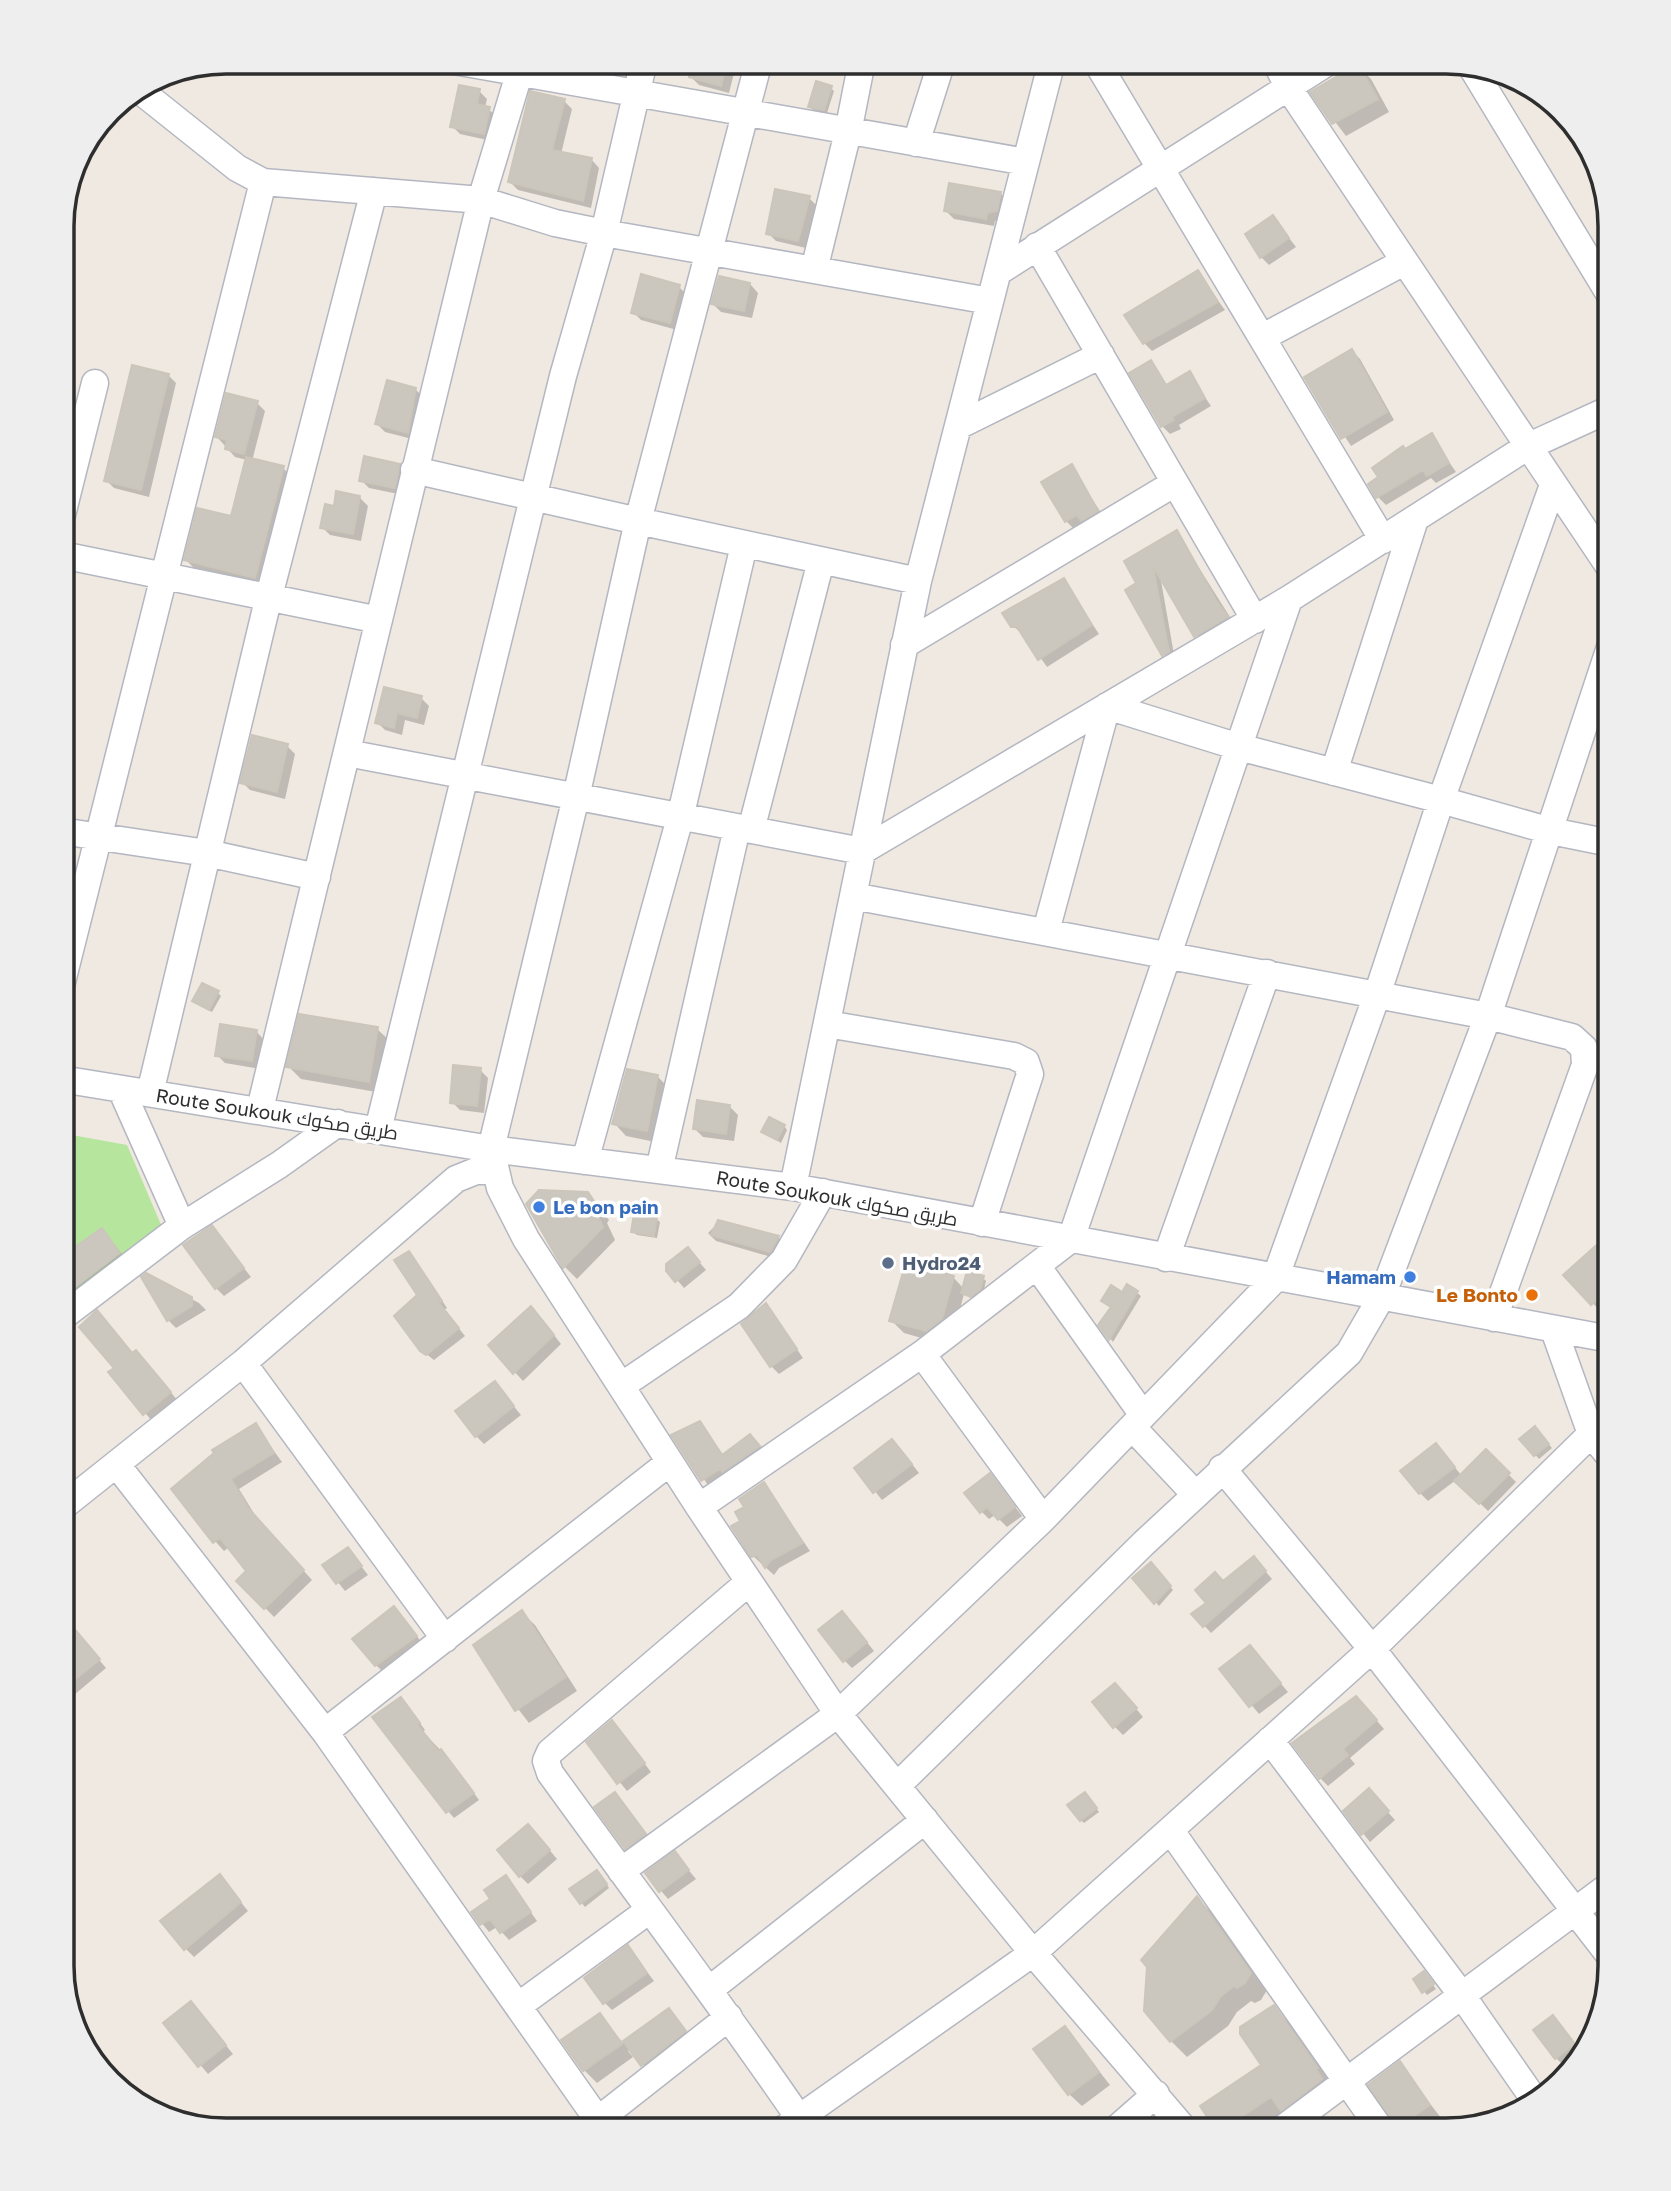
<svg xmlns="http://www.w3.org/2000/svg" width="1671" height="2191" font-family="'Golos Text',Cairo,sans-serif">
<rect width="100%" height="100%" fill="#efe9e1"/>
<path fill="#b6e59e" d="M61 1133 127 1145 162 1227 61 1310Z"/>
<path fill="#0003" d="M695 61H737L729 93 699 85 691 77Z
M1358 66 1371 79 1389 112 1346 136 1313 93Z
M831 88 834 91 827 113 813 110 810 107Z
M479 91 487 99 485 107 497 116 492 141 460 134 452 126Z
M564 101 572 109 561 154 591 159 599 168 591 208 518 190 510 182Z
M1001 194 1009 202 1005 219 995 221 994 226 954 219 946 211Z
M809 198 817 206 806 248 776 241 768 233Z
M1273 217 1296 247 1269 265 1261 257Z
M1197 272 1225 310 1152 351 1144 343Z
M750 284 758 293 752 318 721 312 713 304Z
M679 287 687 295 677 330 641 320 633 312Z
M1352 351 1360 359 1394 420 1351 446 1306 377Z
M1150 363 1168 386 1189 374 1211 406 1179 425 1181 429 1170 434 1162 426Z
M168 375 176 383 149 497 114 488 106 480Z
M415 389 423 397 416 440 385 432 377 424Z
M257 403 265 411 252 461 283 468 291 476 263 585 194 568 186 560 233 518 247 460 235 457 217 437Z
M1431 436 1456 472 1436 483 1431 478 1386 505 1378 497 1381 478 1406 451Z
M399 465 407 473 403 495 369 488 361 480Z
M1071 466 1105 519 1074 529 1066 521Z
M360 498 368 506 361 541 330 535 322 527 335 508Z
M1177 533 1235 625 1203 643 1160 575 1175 660 1171 662 1164 654 1139 583Z
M1063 580 1099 634 1047 667 1024 634 1012 626Z
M421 698 429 706 424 725 405 720 402 735 385 730 377 722Z
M287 746 295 754 285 799 250 790 242 782Z
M218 993 221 996 212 1012 194 1001Z
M377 1029 390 1041 382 1093 301 1079 288 1066Z
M256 1031 264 1040 260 1069 225 1063 217 1055Z
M480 1070 488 1078 484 1113 460 1110 452 1102Z
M657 1076 670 1089 660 1143 626 1136 614 1123Z
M730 1107 738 1115 734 1141 703 1137 695 1129Z
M784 1126 787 1130 781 1143 764 1132Z
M587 1193 609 1220 607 1223 615 1240 577 1279 565 1267 528 1204Z
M656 1219 660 1222 657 1238 637 1235 633 1232Z
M719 1222 779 1238 786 1246 778 1259 716 1241 708 1233Z
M212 1228 251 1277 224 1296 216 1288Z
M102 1230 132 1266 61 1305V1260Z
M1610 1239V1312L1605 1316 1566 1275Z
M688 1249 706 1270 684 1288 666 1267Z
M415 1260 447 1308 444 1310 465 1336 434 1360 421 1350Z
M146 1275 199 1303 206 1310 176 1328 168 1320Z
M953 1277 964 1289 983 1278 986 1281 983 1293 975 1299 964 1294 954 1331 939 1343 904 1333 891 1320Z
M1128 1286 1141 1296 1113 1342 1100 1325Z
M766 1305 803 1358 779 1374 771 1366Z
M539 1316 561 1344 523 1381 490 1345Z
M133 1355 144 1360 178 1401 152 1421 111 1373Z
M494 1383 521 1415 484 1444 476 1436Z
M61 1386 73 1402 61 1410Z
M700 1423 724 1456 758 1443 766 1454 710 1488 674 1436Z
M255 1425 282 1462 239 1489 258 1520 312 1580 274 1617 239 1581 249 1571 229 1547 224 1551 215 1541 173 1489Z
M1535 1429 1552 1448 1539 1459 1522 1440Z
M1436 1445 1462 1476 1486 1452 1516 1482 1488 1511 1456 1480 1428 1501 1420 1493Z
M900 1449 919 1473 882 1500 856 1468Z
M764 1484 810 1551 779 1568 774 1575 753 1556 742 1521 746 1507Z
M998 1484 1022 1516 1007 1527 995 1515 989 1519 981 1511Z
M348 1549 368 1575 345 1591 324 1565Z
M1260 1565 1272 1579 1211 1633 1194 1614 1209 1603 1223 1583Z
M1155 1568 1173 1590 1159 1606 1134 1578Z
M394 1608 423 1644 384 1673 376 1665Z
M522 1613 535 1625 577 1691 529 1723 498 1683Z
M61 1614 106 1668 61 1706Z
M850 1621 874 1651 852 1668 844 1660Z
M1250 1647 1288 1692 1259 1714 1222 1669Z
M1123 1693 1143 1717 1123 1735 1115 1727Z
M407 1706 425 1730 423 1732 447 1757 479 1800 454 1818 448 1811Z
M1364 1706 1384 1729 1350 1758 1355 1764 1328 1786 1320 1778Z
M619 1730 651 1772 627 1791 588 1743Z
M1088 1798 1099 1812 1084 1823 1081 1820Z
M1376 1799 1395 1820 1370 1842 1345 1811Z
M623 1802 653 1842 634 1856 626 1848Z
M536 1834 557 1859 528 1884 520 1876Z
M675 1854 696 1879 668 1899 647 1874Z
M601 1875 609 1888 585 1907 571 1890Z
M506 1877 537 1921 509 1940 497 1927 489 1932 473 1912 493 1899Z
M227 1885 248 1911 194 1957 186 1949Z
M1198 1899 1214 1915 1267 1990 1261 2000 1255 2003 1251 2001 1237 2012 1228 2026 1187 2057 1171 2041Z
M628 1947 654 1981 612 2010 605 2003Z
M1427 1977 1436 1989 1427 1995 1415 1980Z
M191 2003 233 2054 208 2074 165 2023Z
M1273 2007 1290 2024 1334 2085 1264 2130H1219L1264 2065 1240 2030Z
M669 2010 693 2040 651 2073 631 2049 628 2051 633 2057 597 2083 584 2070 600 2015 623 2043Z
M1561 2026 1582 2052 1564 2066 1556 2058Z
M1065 2028 1110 2085 1082 2106 1069 2094Z
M1400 2064 1441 2118 1424 2130H1401L1398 2127Z
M658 2121 667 2130H647Z
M688 2121 697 2130H674Z"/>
<path fill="#cbc7bf" stroke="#cbc5ba" stroke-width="2" d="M693 61H727L721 86 689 77Z
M1358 64 1378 99 1332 124 1310 92Z
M816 81 832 86 824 110 808 107Z
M459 85 480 89 477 104 490 107 484 134 450 127Z
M530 91 565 99 552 150 592 158 583 201 508 182Z
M949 183 1001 192 997 211 987 213 986 219 944 211Z
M775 189 810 196 798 241 766 234Z
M1273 215 1289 238 1260 258 1245 234Z
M1198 270 1218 302 1143 344 1124 315Z
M641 274 680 285 670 323 631 313Z
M719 276 750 283 744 311 711 304Z
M1352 349 1387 412 1341 439 1304 377Z
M1151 360 1166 385 1190 371 1205 398 1172 417 1174 420 1161 427 1129 373Z
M132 365 169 374 141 490 104 481Z
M387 380 416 388 408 433 375 424Z
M226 393 258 401 244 454 225 449 227 440 215 437Z
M1432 433 1449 463 1427 476 1423 470 1376 498 1368 484 1378 477 1372 468 1403 446 1405 449Z
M364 456 400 464 395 488 359 481Z
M246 457 284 466 255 578 184 560 197 508 231 516Z
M1072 464 1098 511 1081 521 1077 515 1065 522 1041 482Z
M336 491 360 496 353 534 320 528 325 504 334 506Z
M1177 530 1216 600 1228 617 1194 637 1153 566 1169 652 1162 656 1125 590 1136 583 1124 561Z
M1064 578 1092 625 1038 660 1017 627H1011L1002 613Z
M384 687 422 696 417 718 397 713 394 728 375 723Z
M252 735 288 744 277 792 240 783Z
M202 983 219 991 209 1010 192 1001Z
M299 1014 378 1027 369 1082 286 1067Z
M220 1024 257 1030 252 1061 215 1056Z
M453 1065 481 1068 477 1106 450 1103Z
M627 1069 658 1075 647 1131 612 1124Z
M697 1100 730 1105 726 1134 693 1129Z
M769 1117 785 1125 777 1140 761 1132Z
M539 1190 588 1192 598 1207 595 1210 603 1227 563 1268 526 1204Z
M634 1214 657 1217 654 1236 631 1232Z
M718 1220 779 1236 770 1252 711 1235Z
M212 1225 244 1268 215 1289 183 1245Z
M102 1228 120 1253 61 1298V1257Z
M1610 1233V1288L1591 1305 1563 1275Z
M688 1247 700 1262 675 1282 666 1271V1264Z
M409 1251 442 1301 439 1303 459 1328 426 1355 420 1351 394 1316 417 1295 394 1260Z
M906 1262 954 1276 942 1319 926 1331 889 1321Z
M967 1271 984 1276 980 1290 971 1297 961 1293Z
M146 1273 192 1297V1306L167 1321 141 1277Z
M1127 1284 1138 1291 1109 1340 1098 1325 1111 1307 1101 1301 1111 1285 1122 1292Z
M766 1303 797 1349 770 1367 741 1324Z
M531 1306 554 1335 513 1374 488 1345Z
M97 1310 132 1353 136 1350 171 1392 143 1415 108 1372 114 1368 79 1327Z
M495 1381 514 1406 475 1437 455 1411Z
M700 1421 722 1455 750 1434 760 1446 722 1472 720 1469 701 1481 671 1435Z
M256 1423 274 1453 231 1479 249 1509 304 1570 264 1609 236 1581 246 1571 220 1538 213 1543 171 1489 214 1453 212 1450Z
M1535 1426 1549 1444 1534 1456 1519 1439Z
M892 1439 912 1464 873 1493 854 1468Z
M1436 1443 1455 1467 1419 1494 1400 1471Z
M1486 1449 1510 1473 1479 1504 1454 1481Z
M990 1473 1015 1507 998 1520 987 1507 980 1513 964 1493Z
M764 1482 803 1543 771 1560 765 1568 757 1555 751 1557 731 1526 740 1521 735 1512 744 1507 739 1499Z
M348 1547 362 1566 336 1584 322 1565Z
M1254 1556 1266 1571 1203 1627 1191 1614 1206 1603 1195 1590 1215 1572 1223 1581Z
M1151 1562 1171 1586 1154 1604 1132 1578Z
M394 1606 417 1636 375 1666 352 1639Z
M522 1610 566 1677 515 1711 473 1645Z
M842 1611 867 1642 843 1662 818 1630Z
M61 1613 100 1659 61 1691Z
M1250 1645 1281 1683 1249 1707 1219 1669Z
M1115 1683 1137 1708 1113 1728 1092 1702Z
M1356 1696 1377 1720 1343 1749 1348 1755 1319 1779 1292 1743Z
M401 1697 420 1723 417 1724 438 1751 441 1749 474 1793 446 1813 372 1717Z
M612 1720 645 1763 617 1784 586 1742Z
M1369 1788 1389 1811 1361 1835 1343 1811Z
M615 1792 646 1834 625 1849 594 1807Z
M1085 1792 1097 1808 1080 1821 1067 1805Z
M528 1824 550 1850 519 1877 497 1850Z
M675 1851 689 1870 659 1892 645 1873Z
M597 1870 607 1884 580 1904 569 1889Z
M220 1874 241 1902 184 1950 160 1921Z
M506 1875 531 1912 500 1933 490 1919 480 1925 471 1912 490 1899 484 1890Z
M1197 1896 1251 1973 1245 1983 1237 1988 1234 1986 1221 1996 1212 2010 1170 2042 1144 2011 1147 1967 1141 1960Z
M628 1945 647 1973 603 2004 584 1978Z
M1424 1971 1434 1984 1422 1993 1413 1979Z
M191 2001 226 2045 198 2067 163 2023Z
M1274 2005 1318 2068 1316 2069 1322 2079 1281 2111 1271 2097 1222 2130H1216L1200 2106 1261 2065 1240 2034V2027Z
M669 2008 686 2031 641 2066 623 2041Z
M600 2013 622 2044 583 2071 561 2040Z
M1553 2015 1575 2044 1555 2059 1533 2030Z
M1065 2026 1099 2072 1068 2095 1033 2049Z
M1400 2061 1430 2105 1396 2128 1368 2085Z"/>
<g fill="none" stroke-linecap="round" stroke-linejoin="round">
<g stroke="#b4b7c1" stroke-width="29">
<path id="minor" d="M454 61 1026 162
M1096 61 1383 540
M1276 62 1288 87 1610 568
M1471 66 1610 295
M138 89 237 168 263 182 481 200 555 223 604 233 990 301
M916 143 942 61
M1037 246 1255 620
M814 270 848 132 862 61
M998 272 1328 62
M1263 337 1404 262
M960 425 1101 355
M414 470 638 521 759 61
M62 515 95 383
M62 555 379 620
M918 581 638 521 576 797 491 1149 500 1188 526 1239 699 1507 838 1714 1033 1953 1185 2130
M904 645 1175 483
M347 753 862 851 1289 599 1527 447 1610 409
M1334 772 1415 519
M751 830 821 561
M61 831 207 853 317 877
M853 896 1488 1016 1572 1037 1584 1048 1585 1065 1494 1318
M1046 931 1107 706 1239 747 1441 800 1553 485
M61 986 263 182
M827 1024 1014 1056 1026 1062 1030 1074 982 1223
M61 1079 491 1149 793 1187 1610 1339
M121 1089 182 1226
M150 1093 268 600 374 191
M260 1109 481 200 523 61
M378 1130 563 376 604 233 644 61
M585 1161 680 818 744 545
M659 1170 737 828
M793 1187 918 581 1052 61
M1166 1258 1267 973
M1037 1266 1143 1415
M61 1318 182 1226 279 1165 338 1123
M1554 1330 1591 1434 1610 1457
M922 1354 1043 1519
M243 1363 445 1639
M621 1386 739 1306 784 1260 823 1192
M1132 1427 1195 1494
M117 1465 325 1732 605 2130
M1222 1468 1372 1649 1610 1956
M699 1507 922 1354 1071 1239 1289 599
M61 1508 243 1363 456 1179 476 1171H495
M749 1582 550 1752 546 1761 550 1773C633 1888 719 2001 799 2118
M325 1732 670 1462
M1270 1740 1461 1994 1536 2102
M897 1786 1144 1543 1349 1353 1382 1296 1488 1016 1610 647
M1171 1831 1381 2130
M621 1871 838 1714 1043 1519 1275 1279 1377 995 1441 800 1551 831 1610 843
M709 1990 925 1820
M518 2006 648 1911
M598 2120 729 2017
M782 2130 1033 1953 1372 1649 1591 1434
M1115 2130 1156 2094
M1281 2130 1610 1885"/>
</g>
<use href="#minor" stroke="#fff" stroke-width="26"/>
</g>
<g fill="#3f7fe0" stroke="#fff" stroke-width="2.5">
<circle cx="539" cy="1207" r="7"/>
<circle cx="1410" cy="1277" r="7"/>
</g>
<circle fill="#5c6f8a" stroke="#fff" stroke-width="2.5" cx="888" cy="1263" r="7"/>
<circle fill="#e8710a" stroke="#fff" stroke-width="2.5" cx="1532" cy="1295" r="7"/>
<g text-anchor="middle" stroke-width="7" stroke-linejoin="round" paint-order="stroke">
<g font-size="19" fill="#2e2e2e" stroke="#fff">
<text transform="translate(277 1114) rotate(9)" y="7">Route Soukouk طريق صكوك</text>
<text transform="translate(837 1198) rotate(10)" y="7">Route Soukouk طريق صكوك</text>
</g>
<g font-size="19" font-weight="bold" fill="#366cbe" stroke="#fff" text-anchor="start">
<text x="553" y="1214">Le bon pain</text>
<text x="1396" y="1284" text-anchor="end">Hamam</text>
</g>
<g font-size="19" font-weight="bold" fill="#4e5e75" stroke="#fff" text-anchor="start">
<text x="902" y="1270">Hydro24</text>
</g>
<g font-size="19" font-weight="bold" fill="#c56008" stroke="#fff" text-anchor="end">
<text x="1518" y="1302">Le Bonto</text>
</g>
</g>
<path d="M0 0H1671V2191H0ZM226 74H1446A152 152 0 0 1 1598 226V1966A152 152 0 0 1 1446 2118H226A152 152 0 0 1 74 1966V226A152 152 0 0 1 226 74Z" fill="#eee" fill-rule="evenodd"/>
<path fill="none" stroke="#2e2e2e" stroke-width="3.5" d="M226 74H1446A152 152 0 0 1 1598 226V1966A152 152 0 0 1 1446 2118H226A152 152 0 0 1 74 1966V226A152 152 0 0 1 226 74Z"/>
</svg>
